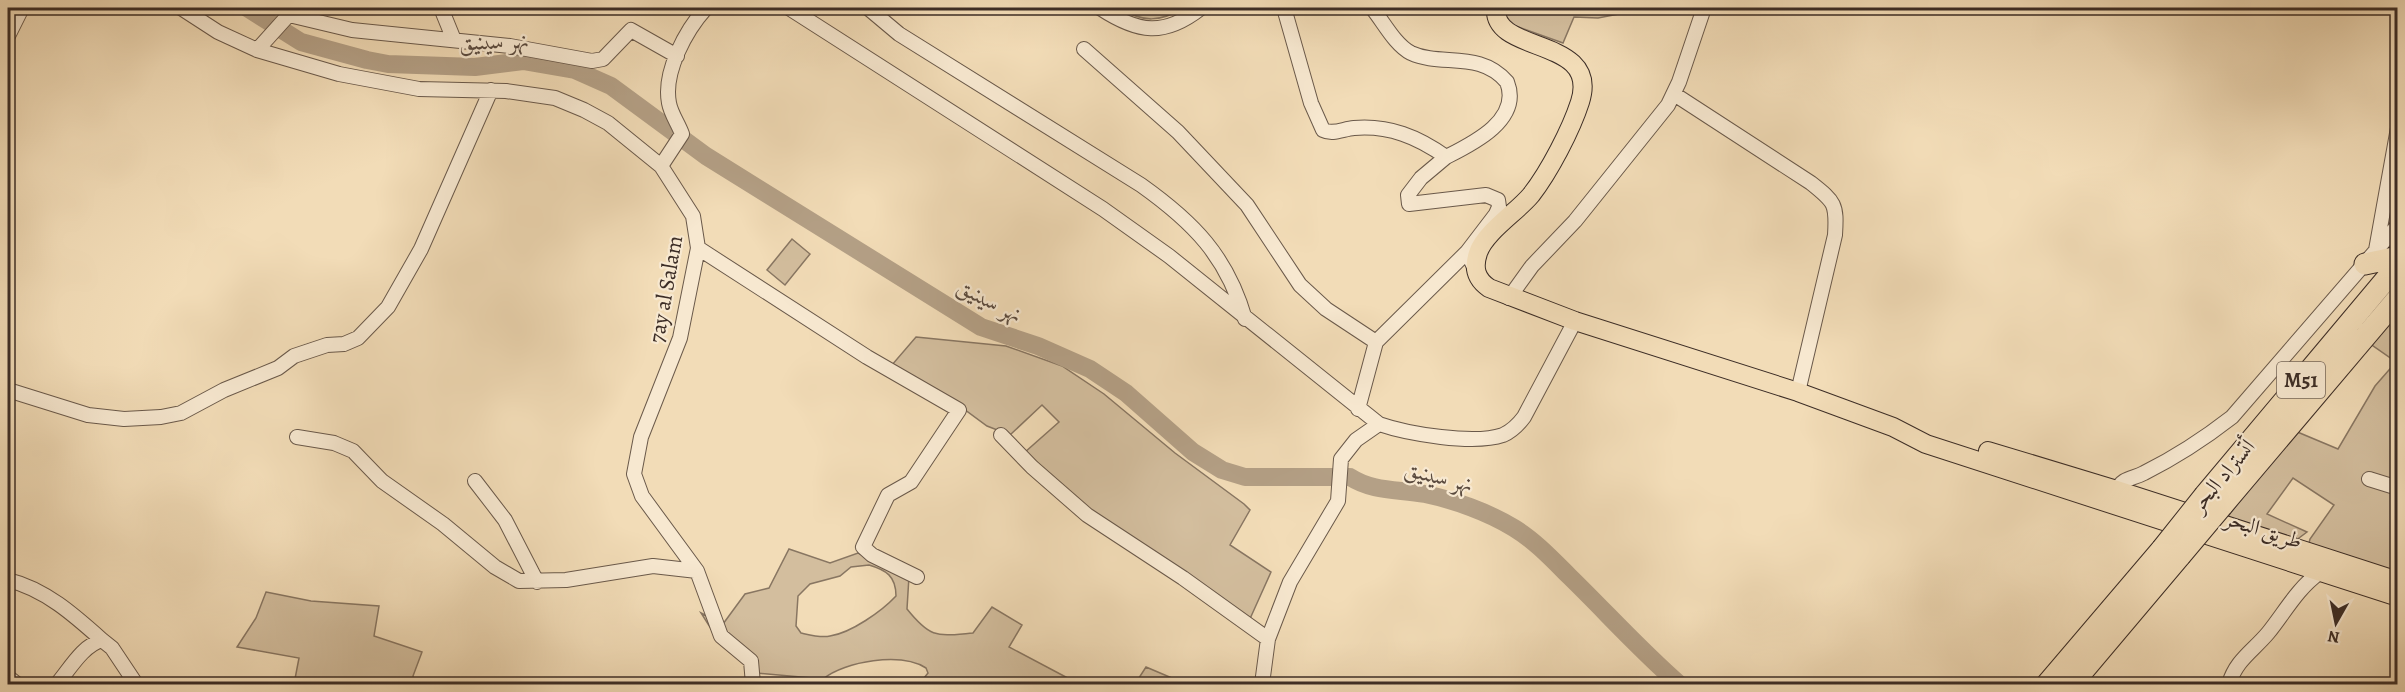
<svg xmlns="http://www.w3.org/2000/svg" width="2405" height="692" font-family="Alegreya,Amiri,serif">
<rect width="100%" height="100%" fill="#f2dcb7"/>
<filter id="stains"><feTurbulence type="fractalNoise" baseFrequency=".00333" numOctaves="4"/><feColorMatrix values="0 0 0 0 .2 0 0 0 0 .09 0 0 0 0 .02 0 0 0 .5 -.17"/></filter>
<radialGradient id="worn" r=".72"><stop offset=".6" stop-color="#630" stop-opacity="0"/><stop offset="1" stop-color="#630" stop-opacity=".3"/></radialGradient>
<path fill="#d3be9e" stroke="#887662" stroke-width="1.5" fill-rule="evenodd" d="M1120 8H1184C1160 22 1143 23 1120 8Z
M1501 8H1650L1598 18 1574 17 1563 43 1510 24Z
M792 239 810 254 785 285 767 270Z
M2397 308V576L2308 547 2310 539 2334 505 2293 478 2267 514 2307 532 2295 541 2225 520 2295 431 2338 449 2375 386 2396 362 2369 343Z
M916 337 1006 346 1062 366 1104 394 1175 453 1244 504 1250 510 1230 545 1271 572 1249 621 1095 516 1024 453 1059 422 1042 405 1010 435 987 426 938 390 893 370 891 366Z
M789 549 830 563 858 553 909 576 907 609C931 639 937 636 973 633L992 607 1022 625 1009 647 1079 684H909L924 678 928 673 926 668C901 652 845 661 823 679L757 673 720 643 701 613 723 624 745 594 769 588ZM869 565C886 570 896 576 896 596 882 611 851 633 830 636 821 638 810 635 801 633L796 626 798 596 810 584 840 576 851 567Z
M266 592 311 601 379 606 374 636 422 652 413 676 414 684H294L299 658 237 647 256 618Z
M1146 667 1186 684H1135Z"/>
<g fill="none" stroke-linecap="round" stroke-linejoin="round">
<path stroke="#b4a086" stroke-width="18" d="M247 8 301 42 367 60 388 64 475 67 523 61 575 70 611 86 706 156 981 327 1038 346 1090 369 1126 393 1193 452 1222 470 1245 477H1350C1373 492 1399 489 1425 494 1454 500 1488 512 1514 528 1534 540 1552 559 1569 576 1606 612 1640 650 1679 684"/>
<g stroke="#6a594a" stroke-width="16">
<path id="minor" d="M181 8 218 32 257 50 339 74 419 89 506 91 555 98 584 110 608 123 661 166 693 216 698 248 680 338 641 437 634 474 642 496 697 571 721 636 751 661 753 684
M441 8 454 40
M789 8 1103 209 1169 256 1379 424C1408 434 1474 445 1503 435 1512 431 1518 425 1524 417L1575 321
M868 8 899 34 1141 185C1193 222 1227 256 1245 319
M1100 8C1138 33 1164 37 1201 8
M1284 8 1311 103 1323 130C1333 135 1343 129 1354 128 1389 125 1418 137 1446 157L1421 178 1408 195 1409 204 1486 195 1498 200 1499 207 1496 214 1467 252 1475 269
M1372 8C1383 21 1395 45 1411 53 1441 67 1480 50 1507 82 1522 120 1472 144 1446 157
M289 15 352 30 510 46 592 61 603 59 631 30 677 56
M8 36 22 8
M1084 49 1178 132 1247 205 1300 285 1326 309 1376 342
M257 50 294 9
M1674 94 1811 183C1835 202 1837 204 1835 235L1798 392
M661 166 682 134C678 123 671 114 669 103 663 72 686 30 706 8
M698 248 867 357 959 410 911 482 888 495 863 547 872 555 917 577
M2376 250 2398 128
M1509 298 1532 266 1575 221 1668 105 1679 82 1704 8
M8 390 88 415 124 419 161 417 181 413 224 390 278 368 294 356 327 345 344 344 358 338 388 307 421 249 491 90
M1358 409 1376 342 1467 252
M1001 435 1032 467 1087 515 1183 578 1268 639
M297 437 334 443 353 451 382 481 443 524 495 567 519 581 566 580 653 566 697 571
M2369 479 2398 488
M475 481 505 520 537 582
M2117 490C2123 477 2133 479 2144 473 2174 458 2205 438 2232 417L2398 225
M8 580C45 589 74 615 102 640
M8 677 17 684
M57 684C69 670 83 645 102 640L112 648 136 684
M1262 684 1268 639 1290 582 1338 501 1341 459 1356 440 1379 424
M2229 684C2236 660 2253 651 2268 633 2285 612 2297 589 2319 573"/>
</g>
<g stroke="#3c2d26" stroke-width="20">
<path id="major" d="M1496 8C1492 55 1601 36 1580 102 1571 130 1549 172 1531 195 1517 212 1485 232 1478 253 1473 268 1476 279 1489 288L1575 321 1798 392 1893 427 1926 444 2398 597
M1988 451 2117 490 2398 581"/>
</g>
<g stroke="#3c2d26" stroke-width="23">
<path id="highway" d="M2365 264 2398 257
M2205 495 2398 265
M2222 506 2398 298
M2047 684 2162 549
M2072 684 2180 556"/>
</g>
<use href="#minor" stroke="#f7e8d0" stroke-width="14"/>
<use href="#major" stroke="#f2dcb7" stroke-width="18"/>
<use href="#highway" stroke="#f2dcb7" stroke-width="21"/>
<g stroke="#3c2d26" stroke-width="23" stroke-linecap="butt">
<path id="highway-bridge" d="M2162 549 2205 495
M2180 556 2222 506"/>
</g>
<use href="#highway-bridge" stroke="#f2dcb7" stroke-width="21"/>
</g>
<g text-anchor="middle" stroke-width="4.5" stroke-linejoin="round" paint-order="stroke">
<rect fill="#f7e8d0" stroke="#746559" stroke-width="1.5" x="2277" y="362" width="48" height="36" rx="4.5"/>
<g font-size="21" font-weight="bold" fill="#3c2d26">
<text x="2301" y="387">M51</text>
</g>
<g font-size="22" fill="#3c2d26" stroke="#f7e8d0">
<text transform="translate(665 289) rotate(-80)" y="8">7ay al Salam</text>
<text transform="translate(2222 475) rotate(-50)" y="8">أتستراد البحر</text>
<text transform="translate(2264 529) rotate(18)" y="8">طريق البحر</text>
</g>
<g font-size="24" font-style="italic" fill="#5a4a3e" stroke="#f7e8d0">
<text transform="translate(494 41) rotate(-2)" y="8">نهر سينيق</text>
<text transform="translate(990 300) rotate(27)" y="8">نهر سينيق</text>
<text transform="translate(1439 476) rotate(14)" y="8">نهر سينيق</text>
</g>
</g>
<rect width="2405" height="692" fill="none" stroke="#f2dcb7" stroke-width="30"/>
<rect x="9" y="9" width="2387" height="674" fill="none" stroke="#3c2d26" stroke-width="3"/>
<rect x="15" y="15" width="2375" height="662" fill="none" stroke="#3c2d26" stroke-width="1.5"/>
<g transform="translate(2336 623) rotate(189)" stroke="#f7e8d0" stroke-width="4.5" paint-order="stroke">
<path d="M0-4.5L10 22L0 15L-10 22Z" fill="#3c2d26"/>
<text y="-9" font-size="16" font-weight="bold" text-anchor="middle" fill="#3c2d26">N</text>
</g>
<rect width="100%" height="100%" filter="url(#stains)"/>
<rect width="100%" height="100%" fill="url(#worn)"/>
</svg>
